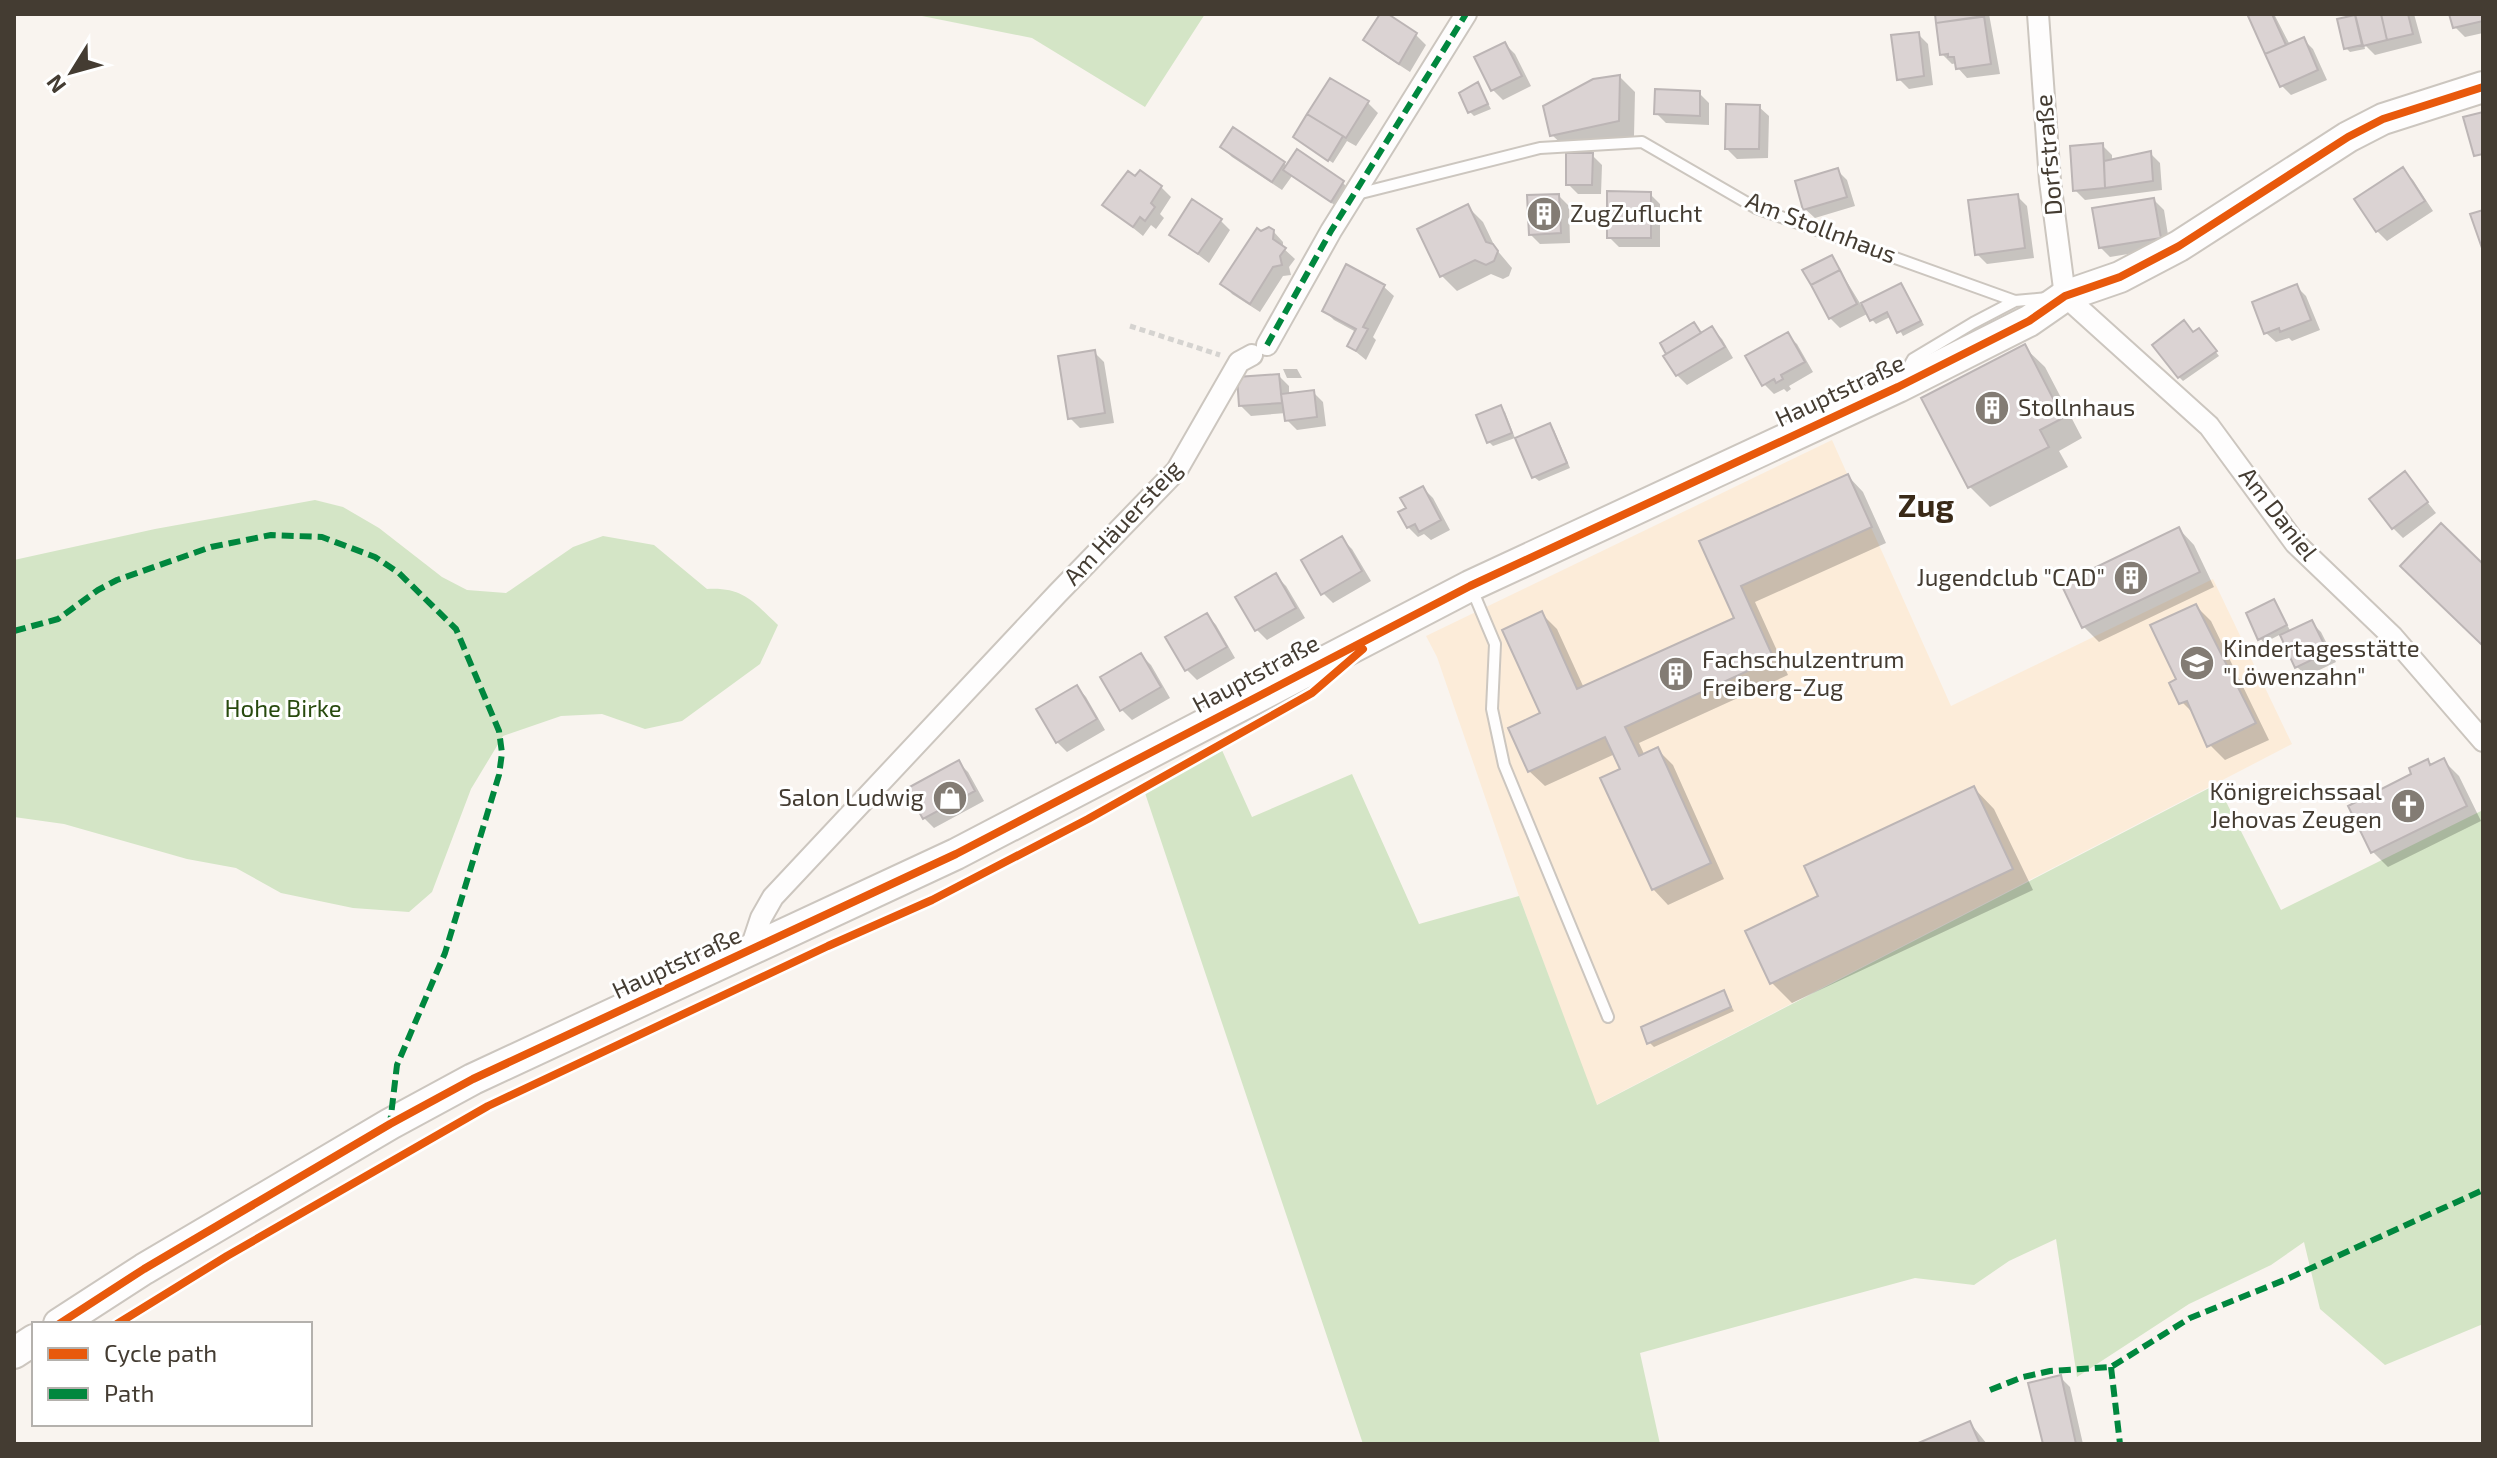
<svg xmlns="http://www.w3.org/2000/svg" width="2497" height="1458" font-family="'Exo 2',sans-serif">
<rect width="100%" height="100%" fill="#f9f4ef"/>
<path fill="#fcecd9" d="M1832 440 1951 706 2213 579 2292 744 1596 1105 1519 896 1437 657 1426 636Z"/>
<path fill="#d4e5c6" d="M912 14H1205L1145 107 1032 38Z
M315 500 343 507 379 528 442 577 467 590 506 593 573 547 603 536 654 545 707 589C744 587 753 602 778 625L760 664 682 721 645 729 602 714 561 716 503 736 471 789 432 892 409 912 353 908 281 893 236 868 187 859 64 824 14 817V560L155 529Z
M1221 748 1252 817 1352 774 1419 924 1519 896 1597 1105 2217 784 2281 910 2483 810V1324L2385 1365 2320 1309 2304 1242 2271 1265 2189 1304 2077 1377 2056 1239 2009 1261 1974 1285 1915 1278 1640 1353 1660 1444H1363L1145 793Z"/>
<path fill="#0003" d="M1383 14 1416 35 1426 45 1410 72 1376 50 1366 40Z
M1937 14H1989L2000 74 1967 78 1958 68 1957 63 1952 64 1942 54Z
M2257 14H2274L2290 45 2303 39 2313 49 2327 80 2291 95 2282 86Z
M2359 14H2414L2422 43 2375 55 2364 44 2365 49 2350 52 2346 48 2354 17 2360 23Z
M2451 14H2483V33L2465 37 2455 27Z
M1918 34 1928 44 1933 85 1909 89 1899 79Z
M1505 44 1515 54 1531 86 1503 100 1493 90Z
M1620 77 1635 92 1634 136 1568 150 1552 135Z
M1331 81 1368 103 1378 113 1356 146 1347 141 1333 163 1300 141Z
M1478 85 1491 109 1474 116 1470 112Z
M1699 93 1709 103V125L1666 123 1656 113Z
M1759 107 1769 116 1768 158 1737 159 1727 149Z
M2102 145 2112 155V161L2150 153 2160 163 2162 190 2085 200 2075 190Z
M1222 147 1284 163 1287 167 1297 152 1343 183 1353 193 1342 210 1292 176 1282 190 1232 157Z
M1592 155 1602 165 1601 194H1578L1568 184Z
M1837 170 1847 180 1855 206 1815 218 1805 209Z
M2403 170 2413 180 2433 211 2387 241 2377 231Z
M1161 187 1171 197 1160 214 1164 218 1156 229 1151 225 1143 236 1105 205Z
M1650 194 1660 204V247H1619L1609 237Z
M1559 196 1569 206 1570 243 1540 244 1530 234Z
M2017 196 2027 206 2034 258 1987 264 1977 254Z
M2154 200 2164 210 2170 247 2110 257 2100 247Z
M1468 207 1483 222 1496 249 1512 268 1509 276 1503 279 1491 274 1457 291 1442 276Z
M1220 220 1230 230 1209 263 1171 234Z
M1273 231 1283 242V248L1295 259 1289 267 1291 275 1283 276 1260 312 1232 294 1223 284Z
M1841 272 1861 305 1901 285 1924 325 1903 336 1892 316 1876 324 1867 314 1840 328 1830 318 1813 286Z
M2296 286 2306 296 2320 330 2292 341 2289 338 2276 342 2266 333Z
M1384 287 1394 296 1373 337 1376 340 1366 360 1349 346 1356 332 1334 320 1324 310Z
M1694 325 1702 335 1712 329 1722 339 1733 358 1687 385 1677 375 1666 356Z
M1787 335 1797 344 1813 372 1789 386 1791 389 1787 392 1784 389 1774 394 1764 384Z
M2203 335 2219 356 2183 381 2179 377Z
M2024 347 2045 367 2082 438 2059 451 2068 467 1990 507 1970 487Z
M1094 352 1104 362 1114 423 1080 428 1070 418Z
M1283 369H1297L1302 378H1287Z
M1279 376 1289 386V395L1313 392 1323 402 1326 426 1297 430 1287 420 1286 413 1251 416 1241 406Z
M1500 407 1505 412 1515 438 1493 446 1489 442Z
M1549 425 1554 430 1570 468 1539 481 1534 477Z
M2405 474 2436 513 2403 538 2393 528Z
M1848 476 1863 492 1886 543 1755 602 1788 675 1639 743 1645 756 1658 750 1673 765 1724 879 1668 905 1653 889 1622 770 1615 754 1545 786 1529 771 1543 714 1542 614 1557 629 1584 688 1737 619 1702 542Z
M1423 488 1433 498 1450 530 1431 540 1424 534 1418 537 1408 527V509Z
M2179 529 2194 545 2214 587 2099 642 2084 627Z
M1342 539 1352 549 1371 581 1333 603 1323 593Z
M1276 576 1286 586 1305 618 1267 640 1257 630 1238 598Z
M2274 601 2291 632 2311 622 2321 632 2336 662 2307 676 2297 667 2281 634 2264 643 2260 638Z
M2196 606 2211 621 2269 740 2225 760 2210 745 2196 716 2182 702 2179 680Z
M1207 615 1216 625 1235 658 1197 680 1187 670Z
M1141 655 1151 665 1170 698 1132 720 1122 710Z
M1077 687 1086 697 1105 730 1067 752 1057 742Z
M2443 760 2459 776 2481 821 2388 867 2373 852 2350 806 2414 775 2427 761 2432 766Z
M959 763 968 772 984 801 934 828 924 818Z
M1974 788 1994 809 2033 890 1792 1003 1772 983 1821 897Z
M1724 993 1734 1011 1654 1047 1649 1042Z
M2060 1377 2070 1387 2083 1444H2045Z
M1970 1423 1987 1444H1921Z"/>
<path fill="#dbd3d3" stroke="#bcb5b5" stroke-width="2" d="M1380 14H1388L1417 33 1399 64 1363 40Z
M1935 14H1981L1982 17 1936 23Z
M2252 14H2272L2286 45 2265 54 2248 16Z
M2355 14H2381L2387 40 2363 46Z
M2381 14H2408L2413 34 2387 40Z
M2449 14H2483V21L2453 28Z
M2355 15 2362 45 2344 49 2337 19Z
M1984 16 1991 64 1956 69 1954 57H1948V54L1940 55 1936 23Z
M1919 32 1924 76 1897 80 1891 35Z
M2304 37 2318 70 2280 87 2265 54Z
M1505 42 1522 76 1491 91 1474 57Z
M1620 75 1619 121 1550 136 1543 106 1593 79Z
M1330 78 1369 101 1346 138 1307 114Z
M1478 82 1488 104 1468 113 1459 93Z
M1655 89 1700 91V116L1654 114Z
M1726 104 1760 105 1759 149H1725Z
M2483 112V154L2474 156 2463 117Z
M1307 114 1343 136 1328 161 1293 137Z
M1233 127 1285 162 1272 182 1220 147Z
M2103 143 2105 188 2073 191 2070 146Z
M1297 149 1344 181 1331 202 1283 170Z
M2151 151 2153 181 2105 188 2104 161Z
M1566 153H1593L1592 185H1566Z
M2403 167 2425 201 2376 232 2354 199Z
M1838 168 1847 197 1803 210 1795 181Z
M1140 170 1162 186 1151 203 1155 207 1145 221 1140 217 1133 227 1102 205 1128 171 1135 176Z
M1607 191 1651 192V238H1607Z
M1559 194 1561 233 1529 235 1527 195Z
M2018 194 2025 248 1975 255 1968 200Z
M2154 198 2161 238 2099 248 2092 208Z
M1192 199 1222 219 1198 254 1169 235Z
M1468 204 1486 242 1493 244 1498 251 1494 261 1486 265 1475 260 1440 277 1417 229Z
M2483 210V251L2470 214Z
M1269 227 1274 230 1273 239 1286 248 1280 256 1282 265 1273 267 1250 304 1220 284 1257 228 1261 231Z
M1832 255 1840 270 1811 285 1802 270Z
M1346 264 1385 285 1363 327 1368 329 1356 351 1347 346 1356 329 1322 311Z
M1840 270 1857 304 1829 319 1811 285Z
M1901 283 1921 321 1897 333 1887 312 1870 321 1861 303Z
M2297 284 2311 320 2280 332 2279 328 2264 334 2252 302Z
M2184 320 2193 332 2199 328 2217 351 2178 378 2152 345Z
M1694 322 1701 333 1666 354 1660 343Z
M1712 326 1725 347 1676 376 1663 356Z
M1788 332 1805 362 1781 375 1783 379 1776 383 1774 379 1762 386 1745 356Z
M2025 344 2063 418 2040 430 2049 447 1968 488 1921 398Z
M1095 350 1105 413 1068 419 1058 356Z
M1279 374 1282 403 1239 406 1237 377Z
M1314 390 1317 417 1285 421 1281 394Z
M1501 405 1512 433 1487 443 1476 415Z
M1550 423 1567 463 1532 478 1515 438Z
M2405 471 2428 502 2392 529 2369 499Z
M1848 474 1872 527 1741 586 1774 659 1625 727 1639 756 1658 747 1711 863 1652 890 1600 778 1620 769 1605 737 1528 772 1508 728 1540 713 1502 630 1542 611 1577 689 1734 618 1699 541Z
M1423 486 1441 520 1419 532 1415 524 1407 528 1398 512 1406 508 1400 498Z
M2441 523 2483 564V646L2400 566Z
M2179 527 2200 572 2082 628 2061 584Z
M1342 536 1362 571 1321 595 1301 560Z
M1276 573 1296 608 1255 631 1235 597Z
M2274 599 2287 625 2258 640 2246 613Z
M2196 604 2256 723 2207 747 2187 701 2179 704 2169 683 2176 679 2150 625Z
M1207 613 1227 647 1185 671 1165 637Z
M2312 620 2328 652 2295 668 2280 635Z
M1141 653 1161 687 1120 711 1100 677Z
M1077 685 1097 719 1056 743 1036 709Z
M2444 758 2467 806 2371 853 2348 806 2411 774 2409 768 2428 759 2430 765Z
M959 760 975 791 923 819 906 789Z
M1974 786 2013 869 1770 984 1745 931 1818 896 1804 866Z
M1724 990 1731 1007 1647 1044 1641 1027Z
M2061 1375 2076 1444H2043L2028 1383Z
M1970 1421 1980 1444H1916Z"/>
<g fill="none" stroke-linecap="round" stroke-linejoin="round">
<g stroke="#ccc6bf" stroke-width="14">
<path id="lane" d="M1357 194 1540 148 1642 142 1756 208 2015 301
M1904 375 1913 359 1973 323 2015 301 2047 298
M1471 587 1495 644 1492 709 1504 765 1608 1017"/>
</g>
<g stroke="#ccc6bf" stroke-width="24">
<path id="street" d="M2038 14 2050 181 2065 296 2209 426 2295 543 2393 637 2483 741
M1267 345 1331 231 1466 14
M750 951 761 918 773 897 1057 594 1177 470 1239 362 1252 355"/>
</g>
<g stroke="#ccc6bf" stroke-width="34">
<path id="secondary" d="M59 1324 144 1269 390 1124 473 1079 956 854 1470 586 1898 387 2029 321 2065 296 2120 277 2179 246 2348 137 2383 119 2483 87
M14 1353 34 1340"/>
</g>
<path stroke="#d5d3d0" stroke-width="5" stroke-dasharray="6 4" stroke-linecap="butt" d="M1130 326 1220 355"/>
<use href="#lane" stroke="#fefdfd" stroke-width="10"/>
<use href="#street" stroke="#fefdfd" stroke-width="20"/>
<use href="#secondary" stroke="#fefdfd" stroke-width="30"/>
<path stroke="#00873e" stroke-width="6" stroke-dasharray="12 6" stroke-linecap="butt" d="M1267 345 1331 231 1466 14
M14 631 58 619 98 590 117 580 211 547 271 535 322 537 375 557 399 573 456 629 499 731 502 753 499 775 445 953 397 1065 390 1124
M2111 1367 2120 1444
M1990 1390 2023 1377 2050 1371 2111 1367 2190 1318 2287 1279 2483 1190"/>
<g stroke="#fff" stroke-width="13">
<path id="cycleway" d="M59 1324 144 1269 390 1124 473 1079 956 854 1470 586 1898 387 2029 321 2065 296 2120 277 2179 246 2348 137 2383 119 2483 87
M117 1324 227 1256 488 1106 828 946 932 900 1088 819 1312 693 1363 649"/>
</g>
<use href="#cycleway" stroke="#e8590c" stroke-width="8"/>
</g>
<defs>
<g id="building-disc" transform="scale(1.8)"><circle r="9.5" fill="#837c74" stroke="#fff"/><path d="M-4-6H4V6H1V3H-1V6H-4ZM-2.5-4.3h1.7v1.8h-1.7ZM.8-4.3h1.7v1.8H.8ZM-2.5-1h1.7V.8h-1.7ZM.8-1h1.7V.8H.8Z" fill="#fff"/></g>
<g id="school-disc" transform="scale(1.8)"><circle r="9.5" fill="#837c74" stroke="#fff"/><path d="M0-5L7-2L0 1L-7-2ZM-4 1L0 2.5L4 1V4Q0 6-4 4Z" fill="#fff"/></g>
<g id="shop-disc" transform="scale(1.8)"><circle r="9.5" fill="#837c74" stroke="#fff"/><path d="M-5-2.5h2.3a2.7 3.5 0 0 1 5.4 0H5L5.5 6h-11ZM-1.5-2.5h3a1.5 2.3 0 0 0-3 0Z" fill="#fff"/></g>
<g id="church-disc" transform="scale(1.8)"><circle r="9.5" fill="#837c74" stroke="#fff"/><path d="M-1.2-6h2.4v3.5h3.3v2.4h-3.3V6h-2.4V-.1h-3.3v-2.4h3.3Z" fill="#fff"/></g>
</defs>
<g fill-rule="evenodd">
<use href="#building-disc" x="1544" y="214"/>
<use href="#building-disc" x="1992" y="408"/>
<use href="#building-disc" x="2131" y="578"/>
<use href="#school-disc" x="2197" y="663"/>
<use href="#building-disc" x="1676" y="674"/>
<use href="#shop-disc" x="950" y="798"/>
<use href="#church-disc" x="2408" y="806"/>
</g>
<g text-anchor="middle" stroke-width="6" stroke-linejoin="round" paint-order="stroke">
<g font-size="24" fill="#443c32" stroke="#fff">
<text transform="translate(2049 155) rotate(-95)" y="8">Dorfstraße</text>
<text transform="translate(1821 228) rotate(21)" y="8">Am Stollnhaus</text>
<text transform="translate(1840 391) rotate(-25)" y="8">Hauptstraße</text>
<text transform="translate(2278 514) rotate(52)" y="8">Am Daniel</text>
<text transform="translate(1123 523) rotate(-47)" y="8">Am Häuersteig</text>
<text transform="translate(1256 674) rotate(-28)" y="8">Hauptstraße</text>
<text transform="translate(677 963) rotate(-25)" y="8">Hauptstraße</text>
</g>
<g font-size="24" fill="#443c32" stroke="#fff" text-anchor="start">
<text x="1570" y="222">ZugZuflucht</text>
<text x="2018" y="416">Stollnhaus</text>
<text x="2105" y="586" text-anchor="end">Jugendclub "CAD"</text>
<text x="2223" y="657">Kindertagesstätte<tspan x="2223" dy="28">"Löwenzahn"</tspan></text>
<text x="1702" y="668">Fachschulzentrum<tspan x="1702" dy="28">Freiberg-Zug</tspan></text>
<text x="2382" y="800" text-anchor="end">Königreichssaal<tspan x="2382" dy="28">Jehovas Zeugen</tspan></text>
<text x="924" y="806" text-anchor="end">Salon Ludwig</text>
</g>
<g font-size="24" fill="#284a0e" stroke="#fff">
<text x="283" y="717">Hohe Birke</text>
</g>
<g font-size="32" font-weight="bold" fill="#3a2a18" stroke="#fff">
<text x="1926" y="517">Zug</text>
</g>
</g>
<rect width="2497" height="1458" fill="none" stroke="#443c32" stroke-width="32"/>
<rect x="32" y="1322" width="280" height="104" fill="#ffffff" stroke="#b4b1ad" stroke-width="2"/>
<rect x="48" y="1348" width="40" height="12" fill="#e8590c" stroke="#b4b1ad" stroke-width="2"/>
<text x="104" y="1362" font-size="24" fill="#443c32">Cycle path</text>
<rect x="48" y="1388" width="40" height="12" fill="#00873e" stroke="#b4b1ad" stroke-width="2"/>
<text x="104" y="1402" font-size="24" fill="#443c32">Path</text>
<g transform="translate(72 72) rotate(233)" stroke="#ffffff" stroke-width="6" paint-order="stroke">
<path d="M0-6L14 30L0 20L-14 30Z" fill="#443c32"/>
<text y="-12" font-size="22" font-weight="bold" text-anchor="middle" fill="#443c32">N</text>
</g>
</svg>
